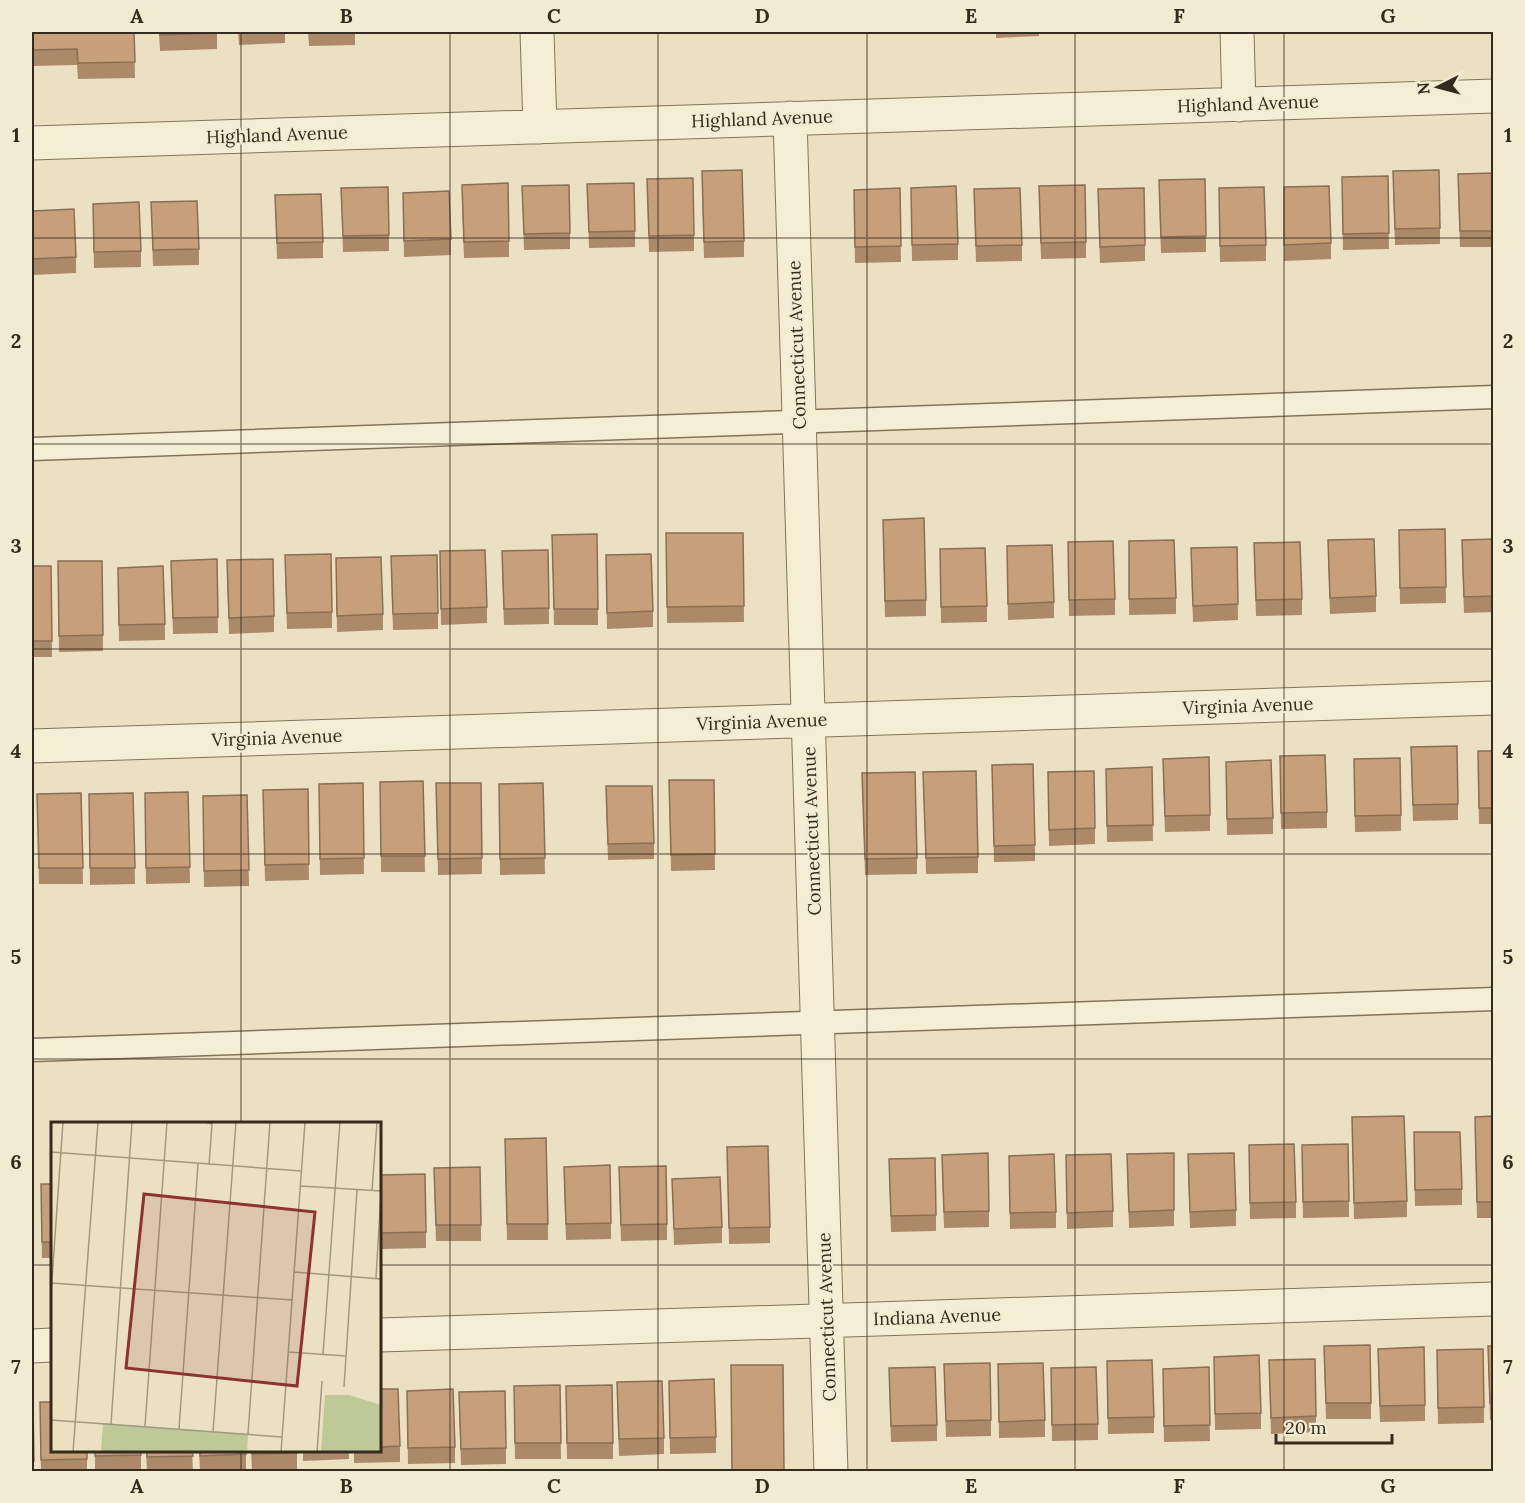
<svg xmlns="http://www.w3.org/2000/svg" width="1525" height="1503" font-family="Lora,serif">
<rect width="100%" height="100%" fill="#ebe1c2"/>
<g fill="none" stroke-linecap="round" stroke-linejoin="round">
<g stroke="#83735a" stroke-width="25">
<path id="service" d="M32 449 1494 397
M32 1050 1494 999"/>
</g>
<g stroke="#83735a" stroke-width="35">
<path id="minor" d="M537 32 540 127
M1237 32 1239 105
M790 118 831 1472
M32 143 1494 96
M32 746 1494 698
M380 1335 1494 1299
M32 1346 52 1345"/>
</g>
<use href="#service" stroke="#f6eed4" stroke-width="22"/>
<use href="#minor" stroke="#f6eed4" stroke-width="33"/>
</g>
<path fill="#ab8969" d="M32 32H134L135 78 78 79 77 65 32 66Z
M159 32H217V49L160 51Z
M238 32H285V43L239 45Z
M308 32H355V45L309 46Z
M996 32H1039V36L996 38Z
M1494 173V247H1460L1458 190Z
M1388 176 1389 249 1343 250 1342 193Z
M587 184 635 231V247L589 248Z
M522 186 570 233V249L524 250Z
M702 187 744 241V257L704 258Z
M1284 187 1331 243V259L1284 261Z
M1393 187 1440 228V244L1395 245Z
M341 188 389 235V251L343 252Z
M900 188 901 262 855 263 854 206Z
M1219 188 1266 245V261L1220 262Z
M403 193 451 239V255L404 257Z
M275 195 323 242V258L277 259Z
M647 195 694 235V251L649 252Z
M1159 196 1206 236V252L1161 253Z
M462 201 509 241V257L464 258Z
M151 202 199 249V265L153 266Z
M1039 202 1086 242V258L1041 259Z
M911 204 958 244V260L912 261Z
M974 205 1022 245V261L976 262Z
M1098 205 1145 245V261L1100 263Z
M32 211 76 257V273L32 275Z
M93 220 141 251V267L94 268Z
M1445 529 1446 603 1400 604 1399 546Z
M666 533H743L744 622 667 623Z
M597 534 598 625H554L552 535Z
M883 536 926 600V616L885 617Z
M1494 539V612L1464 613 1462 556Z
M1129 541 1176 598V614L1129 615Z
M1237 547 1238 620 1193 622 1191 564Z
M940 549 987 606V622L941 623Z
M1328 556 1376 596V612L1330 614Z
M1068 558 1115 599V615L1069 616Z
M217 559 218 633 173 634 171 577Z
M1254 559 1302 599V615L1256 616Z
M58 561H102L103 651 59 652Z
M1007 562 1054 602V618L1008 620Z
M32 566H51L52 657H32Z
M440 567 487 607V623L441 625Z
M502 567 549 608V624L504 625Z
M285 571 332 612V628L287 629Z
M606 571 653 611V627L607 629Z
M391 572 438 613V629L393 630Z
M336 574 383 614V630L337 632Z
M227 576 274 616V632L229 634Z
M118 584 165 624V640L119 641Z
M1494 751V824H1479L1478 767Z
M1280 756 1327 812V828L1281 829Z
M1411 763 1458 804V820L1413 821Z
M1152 767 1153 841 1107 842 1106 785Z
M923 772 978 857V873L926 874Z
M1048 772 1095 828V844L1049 846Z
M862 773 917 858V874L865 875Z
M1163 775 1210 815V831L1165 832Z
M1354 775 1401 815V831L1355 832Z
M1226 778 1273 818V834L1227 835Z
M669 780H714L715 870 671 871Z
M423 781 425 872H381L380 782Z
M992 781 1035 845V861L994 862Z
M363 783 364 874 320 875 319 784Z
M436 783H481L482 874 438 875Z
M543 783 545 874 500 875 499 784Z
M308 789 309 880 265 881 263 790Z
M188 792 190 883 146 884 145 793Z
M81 793 83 884H39L37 794Z
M133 793 135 884 90 885 89 794Z
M247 795 249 886 204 887 203 796Z
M606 802 654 843V859L608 860Z
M1494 1116V1218H1477L1475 1133Z
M1352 1117 1407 1201V1217L1354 1219Z
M727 1147 770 1227V1243L729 1244Z
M1414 1149 1462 1189V1205L1415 1206Z
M1174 1153V1226L1129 1228 1127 1170Z
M505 1155 548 1224V1240H507Z
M1066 1155 1113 1211V1227L1067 1229Z
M1249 1161 1296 1202V1218L1250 1219Z
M1302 1161 1349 1201V1217L1303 1218Z
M1188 1170 1236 1210V1226L1190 1228Z
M942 1171 989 1211V1227L944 1228Z
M1009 1172 1056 1212V1228L1010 1229Z
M889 1175 936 1215V1231L891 1232Z
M672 1179 722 1227V1243L674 1245Z
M564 1183 611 1223V1239L566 1240Z
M619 1183 667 1224V1240L621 1241Z
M52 1184V1258H42L41 1201Z
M434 1184 481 1225V1241H436Z
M380 1204 426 1232V1248L381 1249Z
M1494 1346V1419L1490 1420 1488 1362Z
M1324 1362 1371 1403V1419H1326Z
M998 1364 1045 1420V1437L999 1438Z
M1378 1365 1425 1405V1421L1380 1422Z
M1209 1367 1210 1441 1164 1442 1163 1385Z
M1437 1367 1484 1407V1423L1438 1424Z
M1214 1373 1261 1413V1429L1215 1430Z
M1269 1376 1316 1416V1432L1271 1434Z
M1107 1377 1154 1417V1433L1108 1434Z
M944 1380 991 1420V1436L946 1437Z
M889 1384 937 1425V1441L891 1442Z
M1051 1384 1098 1424V1440L1052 1441Z
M560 1385 561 1459H515L514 1402Z
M380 1389 400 1446V1462L354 1463V1450H380Z
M669 1397 716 1437V1453L670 1454Z
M617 1398 664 1438V1454L619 1456Z
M566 1402 613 1443V1459H567Z
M32 1403H33L34 1472H32Z
M407 1407 455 1447V1463L408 1464Z
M459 1408 506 1448V1464L461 1465Z
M40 1419 87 1450V1472H41Z
M95 1450H141V1471L95 1472Z
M146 1450H192L193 1472H147Z
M199 1450H246V1470L200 1472Z
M251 1450H297V1469L252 1470Z
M303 1450H349V1459L303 1461Z"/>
<path fill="#c79f7a" stroke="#8b6f55" stroke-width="1.5" d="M32 32H134L135 62 78 63 77 49 32 50Z
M160 32H217V33L160 35Z
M742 170 744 241 704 242 702 171Z
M1439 170 1440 228 1395 229 1393 171Z
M1494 173V231H1460L1458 174Z
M1388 176 1389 233 1343 234 1342 177Z
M693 178 694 235 649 236 647 179Z
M1205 179 1206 236 1161 237 1159 180Z
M508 183 509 241 464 242 462 185Z
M634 183 635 231 589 232 587 184Z
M569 185 570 233 524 234 522 186Z
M1085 185 1086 242 1041 243 1039 186Z
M956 186 958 244 912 245 911 188Z
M1329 186 1331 243 1284 245V187Z
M388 187 389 235 343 236 341 188Z
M1264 187 1266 245 1220 246 1219 188Z
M900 188 901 246 855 247 854 190Z
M1020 188 1022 245 976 246 974 189Z
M1144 188 1145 245 1100 247 1098 189Z
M449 191 451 239 404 241 403 193Z
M321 194 323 242 277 243 275 195Z
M197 201 199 249 153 250 151 202Z
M139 202 141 251 94 252 93 204Z
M74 209 76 257 32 259V211Z
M924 518 926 600 885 601 883 520Z
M1445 529 1446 587 1400 588 1399 530Z
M666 533H743L744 606 667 607Z
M597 534 598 609H554L552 535Z
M1374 539 1376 596 1330 598 1328 540Z
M1494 539V596L1464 597 1462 540Z
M1174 540 1176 598 1129 599V541Z
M1113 541 1115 599 1069 600 1068 542Z
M1300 542 1302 599 1256 600 1254 543Z
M1052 545 1054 602 1008 604 1007 546Z
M1237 547 1238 604 1193 606 1191 548Z
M985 548 987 606 941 607 940 549Z
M485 550 487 607 441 609 440 551Z
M548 550 549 608 504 609 502 551Z
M331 554 332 612 287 613 285 555Z
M651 554 653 611 607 613 606 555Z
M437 555 438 613 393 614 391 556Z
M381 557 383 614 337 616 336 558Z
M217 559 218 617 173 618 171 561Z
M273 559 274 616 229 618 227 560Z
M58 561H102L103 635 59 636Z
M32 566H51L52 641H32Z
M163 566 165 624 119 625 118 568Z
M1457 746 1458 804 1413 805 1411 747Z
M1478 751H1494V808H1479Z
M1325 755 1327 812 1281 813 1280 756Z
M1209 757 1210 815 1165 816 1163 759Z
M1400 758 1401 815 1355 816 1354 759Z
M1271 760 1273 818 1227 819 1226 762Z
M1033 764 1035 845 994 846 992 765Z
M1152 767 1153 825 1107 826 1106 769Z
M976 771 978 857 926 858 923 772Z
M1094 771 1095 828 1049 830 1048 772Z
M915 772 917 858 865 859 862 773Z
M669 780H714L715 854 671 855Z
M423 781 425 856H381L380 782Z
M363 783 364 858 320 859 319 784Z
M436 783H481L482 858 438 859Z
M543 783 545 858 500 859 499 784Z
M606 786H652L654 843 608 844Z
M308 789 309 864 265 865 263 790Z
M188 792 190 867 146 868 145 793Z
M81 793 83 868H39L37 794Z
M133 793 135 868H90L89 794Z
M247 795 249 870 204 871 203 796Z
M1404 1116 1407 1201 1354 1203 1352 1117Z
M1494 1116V1202H1477L1475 1117Z
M1414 1132H1460L1462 1189 1415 1190Z
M546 1138 548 1224H507L505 1139Z
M1294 1144 1296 1202 1250 1203 1249 1145Z
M1348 1144 1349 1201 1303 1202 1302 1145Z
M768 1146 770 1227 729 1228 727 1147Z
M988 1153 989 1211 944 1212 942 1155Z
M1174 1153V1210L1129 1212 1127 1154Z
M1234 1153 1236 1210 1190 1212 1188 1154Z
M1054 1154 1056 1212 1010 1213 1009 1156Z
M1111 1154 1113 1211 1067 1213 1066 1155Z
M935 1158 936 1215 891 1216 889 1159Z
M610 1165 611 1223 566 1224 564 1167Z
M666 1166 667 1224 621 1225 619 1167Z
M480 1167 481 1225H436L434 1168Z
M425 1174 426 1232 381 1233 380 1175Z
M720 1177 722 1227 674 1229 672 1179Z
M41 1184H52V1242H42Z
M1370 1345 1371 1403H1326L1324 1346Z
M1488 1346H1494V1403H1490Z
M1424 1347 1425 1405 1380 1406 1378 1349Z
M1483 1349 1484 1407 1438 1408 1437 1350Z
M1259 1355 1261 1413 1215 1414 1214 1357Z
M1315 1359 1316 1416 1271 1418 1269 1360Z
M1152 1360 1154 1417 1108 1418 1107 1361Z
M990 1363 991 1420 946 1421 944 1364Z
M1043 1363 1045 1420 999 1422 998 1364Z
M731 1365H783L784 1472H732Z
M935 1367 937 1425 891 1426 889 1368Z
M1096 1367 1098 1424 1052 1425 1051 1368Z
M1209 1367 1210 1425 1164 1426 1163 1369Z
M714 1379 716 1437 670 1438 669 1381Z
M662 1381 664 1438 619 1439 617 1382Z
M560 1385 561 1443H515L514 1386Z
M612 1385 613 1443H567L566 1386Z
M380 1389H398L400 1446 380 1447Z
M453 1389 455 1447 408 1448 407 1391Z
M505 1391 506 1448 461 1449 459 1392Z
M40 1402H52V1450H87V1459L41 1460Z
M32 1403H33L34 1461H32Z
M95 1450H141V1455L95 1456Z
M147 1450H192L193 1456 147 1457Z
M200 1450H246V1454L200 1456Z
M251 1450H297V1453L252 1454Z"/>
<path fill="none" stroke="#342a1e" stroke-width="1.5" stroke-opacity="0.55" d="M241 32V1124M450 32V1472M658 32V1472M867 32V1472M1075 32V1472M1284 32V1472M32 238H1494M32 444H1494M32 649H1494M32 854H1494M32 1059H1494M32 1265H52M380 1265H1494M241 1450V1472"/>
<g text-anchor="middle" stroke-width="4.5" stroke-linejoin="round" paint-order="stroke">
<g font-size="18" fill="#342a1e" stroke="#f3ebd1">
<text transform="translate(1248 104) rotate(-2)" y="6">Highland Avenue</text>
<text transform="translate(762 119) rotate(-2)" y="6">Highland Avenue</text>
<text transform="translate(277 135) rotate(-2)" y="6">Highland Avenue</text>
<text transform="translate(797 345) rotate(-92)" y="6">Connecticut Avenue</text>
<text transform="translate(1248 706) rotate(-2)" y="6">Virginia Avenue</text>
<text transform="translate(762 722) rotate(-2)" y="6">Virginia Avenue</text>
<text transform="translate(277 738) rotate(-2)" y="6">Virginia Avenue</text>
<text transform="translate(812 831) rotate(-92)" y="6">Connecticut Avenue</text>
<text transform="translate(827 1317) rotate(-92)" y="6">Connecticut Avenue</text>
<text transform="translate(937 1317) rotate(-2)" y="6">Indiana Avenue</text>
</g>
</g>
<g transform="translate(51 1122)">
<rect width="330" height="330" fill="#ebe1c2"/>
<path d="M274 273H298L330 283V330H270ZM52 301 197 312 196 330H50Z" fill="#bfc897"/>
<path fill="none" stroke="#a29880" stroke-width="1.5" d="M153 0 161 2 158 43M0 30 250 49M250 64 330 69M321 69 326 0M243 150 330 157M325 156 330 71M0 161 241 178M0 172 12 0M237 230 295 234M272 233 289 0M293 265 306 68M0 298 231 315M60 302 81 0M94 304 116 0M128 307 147 42M162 310 185 0M197 312 219 0M22 330 47 0M230 330 254 0M266 330 271 259"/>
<path fill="#8e332e" fill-opacity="0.15" stroke="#8e332e" stroke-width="3" d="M93 72 264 90 246 264 75 246Z"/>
<rect width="330" height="330" fill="none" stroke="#342a1e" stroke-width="3"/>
</g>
<rect width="1525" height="1503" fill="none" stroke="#f3ebd1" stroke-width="66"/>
<g transform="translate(1438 87) rotate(264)" stroke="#f3ebd1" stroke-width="4.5" paint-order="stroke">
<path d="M0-4.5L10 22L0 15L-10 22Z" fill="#342a1e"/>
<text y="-9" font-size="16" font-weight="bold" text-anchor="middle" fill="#342a1e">N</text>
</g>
<path d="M1276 1434v9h116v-9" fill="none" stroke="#342a1e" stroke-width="3"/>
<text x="1285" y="1434" font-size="18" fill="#342a1e" stroke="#f3ebd1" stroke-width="4.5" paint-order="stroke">20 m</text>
<rect x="33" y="33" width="1459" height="1437" fill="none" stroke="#342a1e" stroke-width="2"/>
<g font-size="20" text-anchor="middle" font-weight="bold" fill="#342a1e">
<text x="137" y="23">A</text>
<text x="346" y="23">B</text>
<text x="554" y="23">C</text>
<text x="762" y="23">D</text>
<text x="971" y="23">E</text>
<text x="1179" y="23">F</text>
<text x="1388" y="23">G</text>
<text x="16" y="142">1</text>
<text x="1508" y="142">1</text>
<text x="16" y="348">2</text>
<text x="1508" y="348">2</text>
<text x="16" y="553">3</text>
<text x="1508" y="553">3</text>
<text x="16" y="758">4</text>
<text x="1508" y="758">4</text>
<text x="16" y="964">5</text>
<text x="1508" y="964">5</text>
<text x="16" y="1169">6</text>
<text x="1508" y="1169">6</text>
<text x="16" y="1374">7</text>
<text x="1508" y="1374">7</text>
<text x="137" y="1493">A</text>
<text x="346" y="1493">B</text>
<text x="554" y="1493">C</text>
<text x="762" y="1493">D</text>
<text x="971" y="1493">E</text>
<text x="1179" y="1493">F</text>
<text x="1388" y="1493">G</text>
</g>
</svg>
